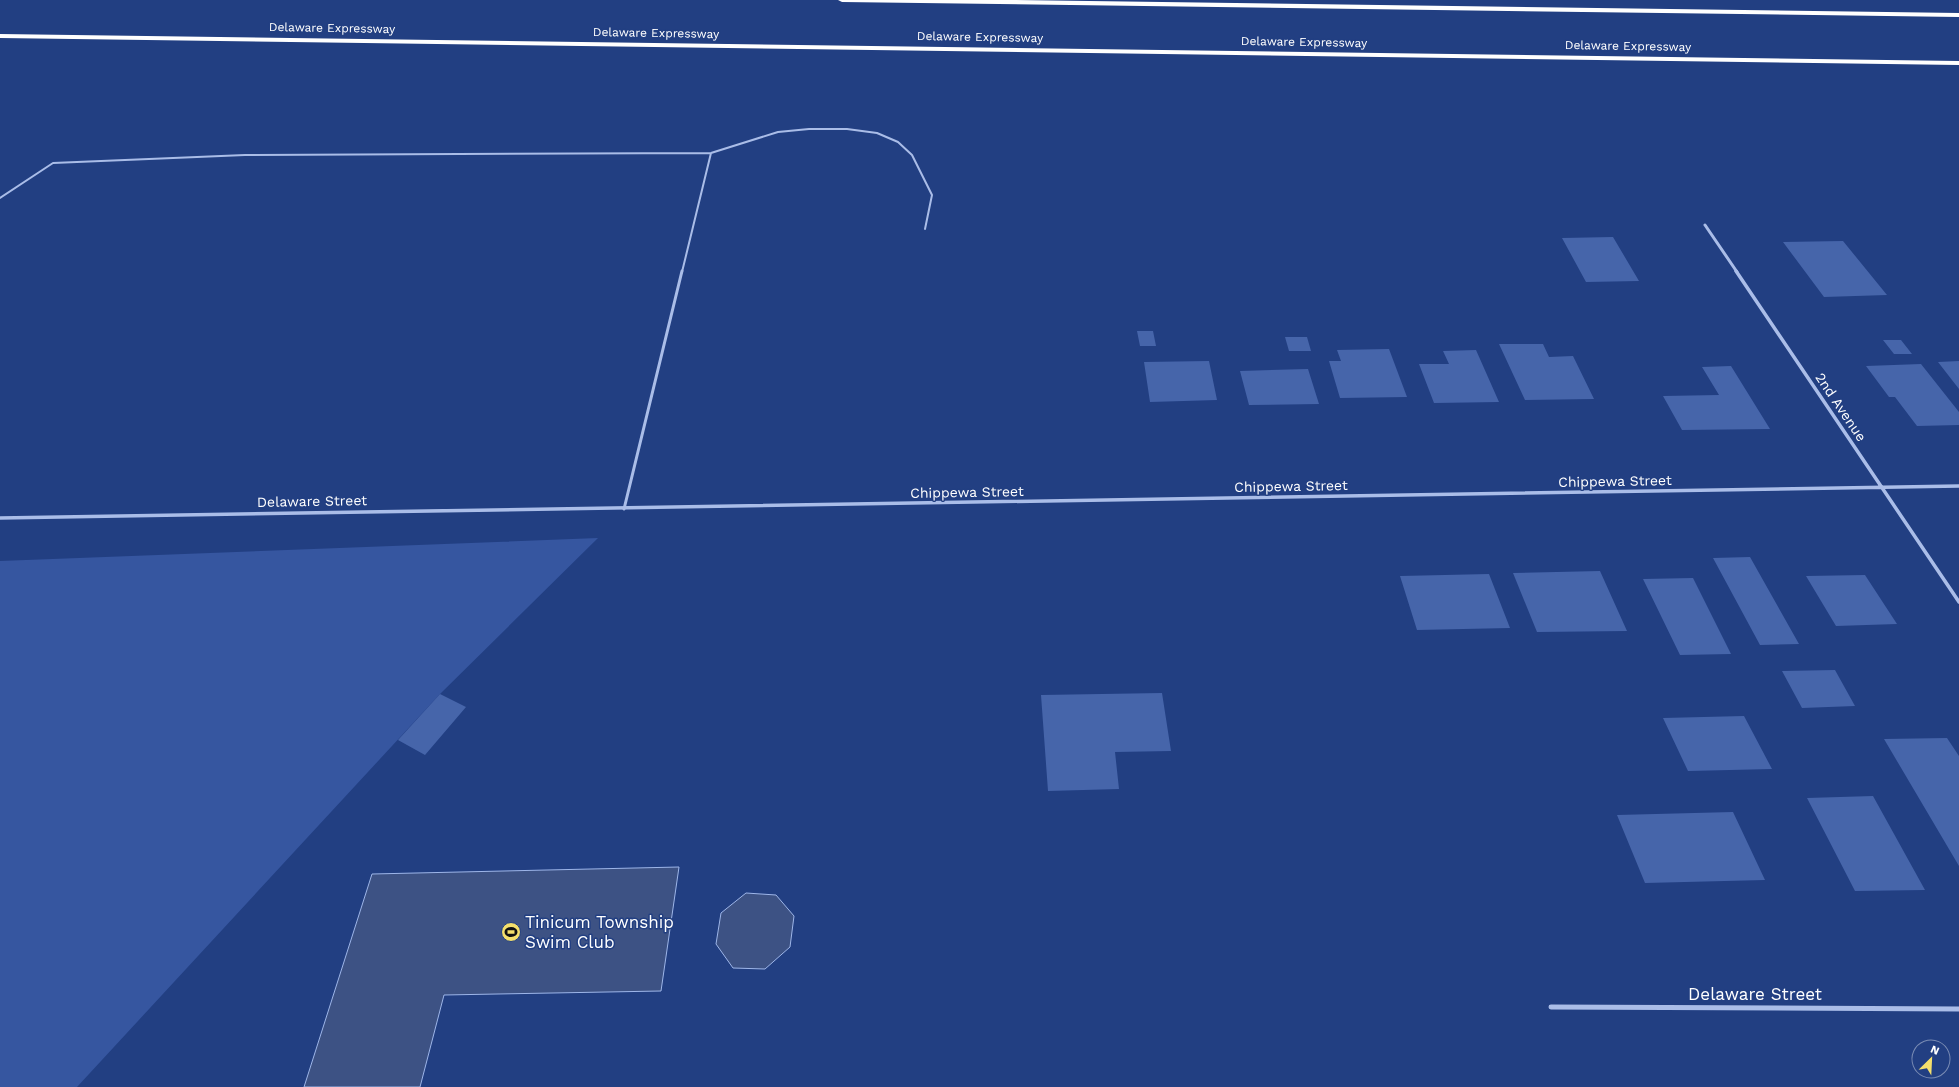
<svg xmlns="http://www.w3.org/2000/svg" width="1959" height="1087" font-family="'Work Sans',sans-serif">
<rect width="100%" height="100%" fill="#223f82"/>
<path fill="#3656a0" d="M598 538 440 694 77 1087H0V561Z"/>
<path fill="#3d5284" stroke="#9eb6e9" d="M679 867 661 991 444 995 420 1087H304L372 874Z
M746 893 776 895 794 916 790 947 765 969 733 968 716 944 721 913Z"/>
<path fill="#4665aa" d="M1613 237 1639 281 1586 282 1562 238Z
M1843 241 1887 295 1824 297 1783 242Z
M1137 331H1153L1156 346H1140Z
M1285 337H1307L1311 351H1289Z
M1883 340H1901L1912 354H1894Z
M1499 344H1543L1549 357 1573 356 1594 399 1525 400Z
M1389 349 1407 397 1340 398 1329 361H1341L1337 350Z
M1476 350 1499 402 1434 403 1419 364H1449L1443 351Z
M1209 361 1217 400 1150 402 1144 362Z
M1959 361V389L1938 362Z
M1921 364 1959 412V425L1917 426 1895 397H1889L1866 366Z
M1731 366 1770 429 1682 430 1663 396 1719 395 1702 367Z
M1308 369 1319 404 1249 405 1240 371Z
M1750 557 1799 644 1760 645 1713 558Z
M1600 571 1627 631 1537 632 1513 573Z
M1489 574 1510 628 1417 630 1400 576Z
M1865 575 1897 624 1836 626 1806 576Z
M1693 578 1731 654 1680 655 1643 579Z
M1835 670 1855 706 1802 708 1782 671Z
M1162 693 1171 751 1115 752 1119 789 1048 791 1041 695Z
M440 694 466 707 425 755 398 740Z
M1744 716 1772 769 1688 771 1663 718Z
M1947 738 1959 756V866L1884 739Z
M1873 796 1925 890 1855 891 1807 798Z
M1733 812 1765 880 1645 883 1617 815Z"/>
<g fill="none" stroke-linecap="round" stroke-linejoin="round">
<path stroke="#aabde8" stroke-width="2" d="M0 198 53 163 245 155 711 153 778 132 809 129H847L877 133 898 142 912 155 932 195 925 229
M682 272 711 153"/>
<path stroke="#aabde8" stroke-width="3" d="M624 509 682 271"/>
<path stroke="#aabde8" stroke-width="3" d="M1705 225 1737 272"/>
<path stroke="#aabde8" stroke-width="3.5" d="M1736 271 1959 602
M0 518 1959 486"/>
<path stroke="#aabde8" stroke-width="5" d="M1551 1007 1959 1009"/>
<path fill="#fff" fill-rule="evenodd" d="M838 0H1010L1959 13V17L842 2Z
M0 34 1959 61V65L0 38Z"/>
</g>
<defs>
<g id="stadium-disc" transform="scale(1)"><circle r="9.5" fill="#f4df6c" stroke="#223f82"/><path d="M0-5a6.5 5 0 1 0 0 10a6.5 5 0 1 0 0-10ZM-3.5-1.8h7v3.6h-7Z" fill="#111"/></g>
</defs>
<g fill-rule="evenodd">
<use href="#stadium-disc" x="511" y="932"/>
</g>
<g text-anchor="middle" stroke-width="3" stroke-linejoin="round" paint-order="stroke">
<g font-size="12" fill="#fff" stroke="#223f82">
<text transform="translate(332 28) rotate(1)" y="4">Delaware Expressway</text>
<text transform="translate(656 33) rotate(1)" y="4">Delaware Expressway</text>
<text transform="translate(980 37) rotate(1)" y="4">Delaware Expressway</text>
<text transform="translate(1304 42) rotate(1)" y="4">Delaware Expressway</text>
<text transform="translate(1628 46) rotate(1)" y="4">Delaware Expressway</text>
</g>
<g font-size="14" fill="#fff" stroke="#223f82">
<text transform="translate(1841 407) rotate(56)" y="5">2nd Avenue</text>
<text transform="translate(1615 481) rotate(-1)" y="5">Chippewa Street</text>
<text transform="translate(1291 486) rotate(-1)" y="5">Chippewa Street</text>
<text transform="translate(967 492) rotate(-1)" y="5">Chippewa Street</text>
<text transform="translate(312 501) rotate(-1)" y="5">Delaware Street</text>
</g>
<g font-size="17" fill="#fff" stroke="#223f82" text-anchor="start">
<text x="525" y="928">Tinicum Township<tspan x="525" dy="20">Swim Club</tspan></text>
</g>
<g font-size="17" fill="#fff" stroke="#223f82">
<text x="1755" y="1000">Delaware Street</text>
</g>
</g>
<g transform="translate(1931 1059) rotate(24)"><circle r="19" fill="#223f82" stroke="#7a8cb4"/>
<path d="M0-3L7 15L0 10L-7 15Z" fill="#f4df6c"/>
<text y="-6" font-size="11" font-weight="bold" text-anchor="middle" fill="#ffffff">N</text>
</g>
</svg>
